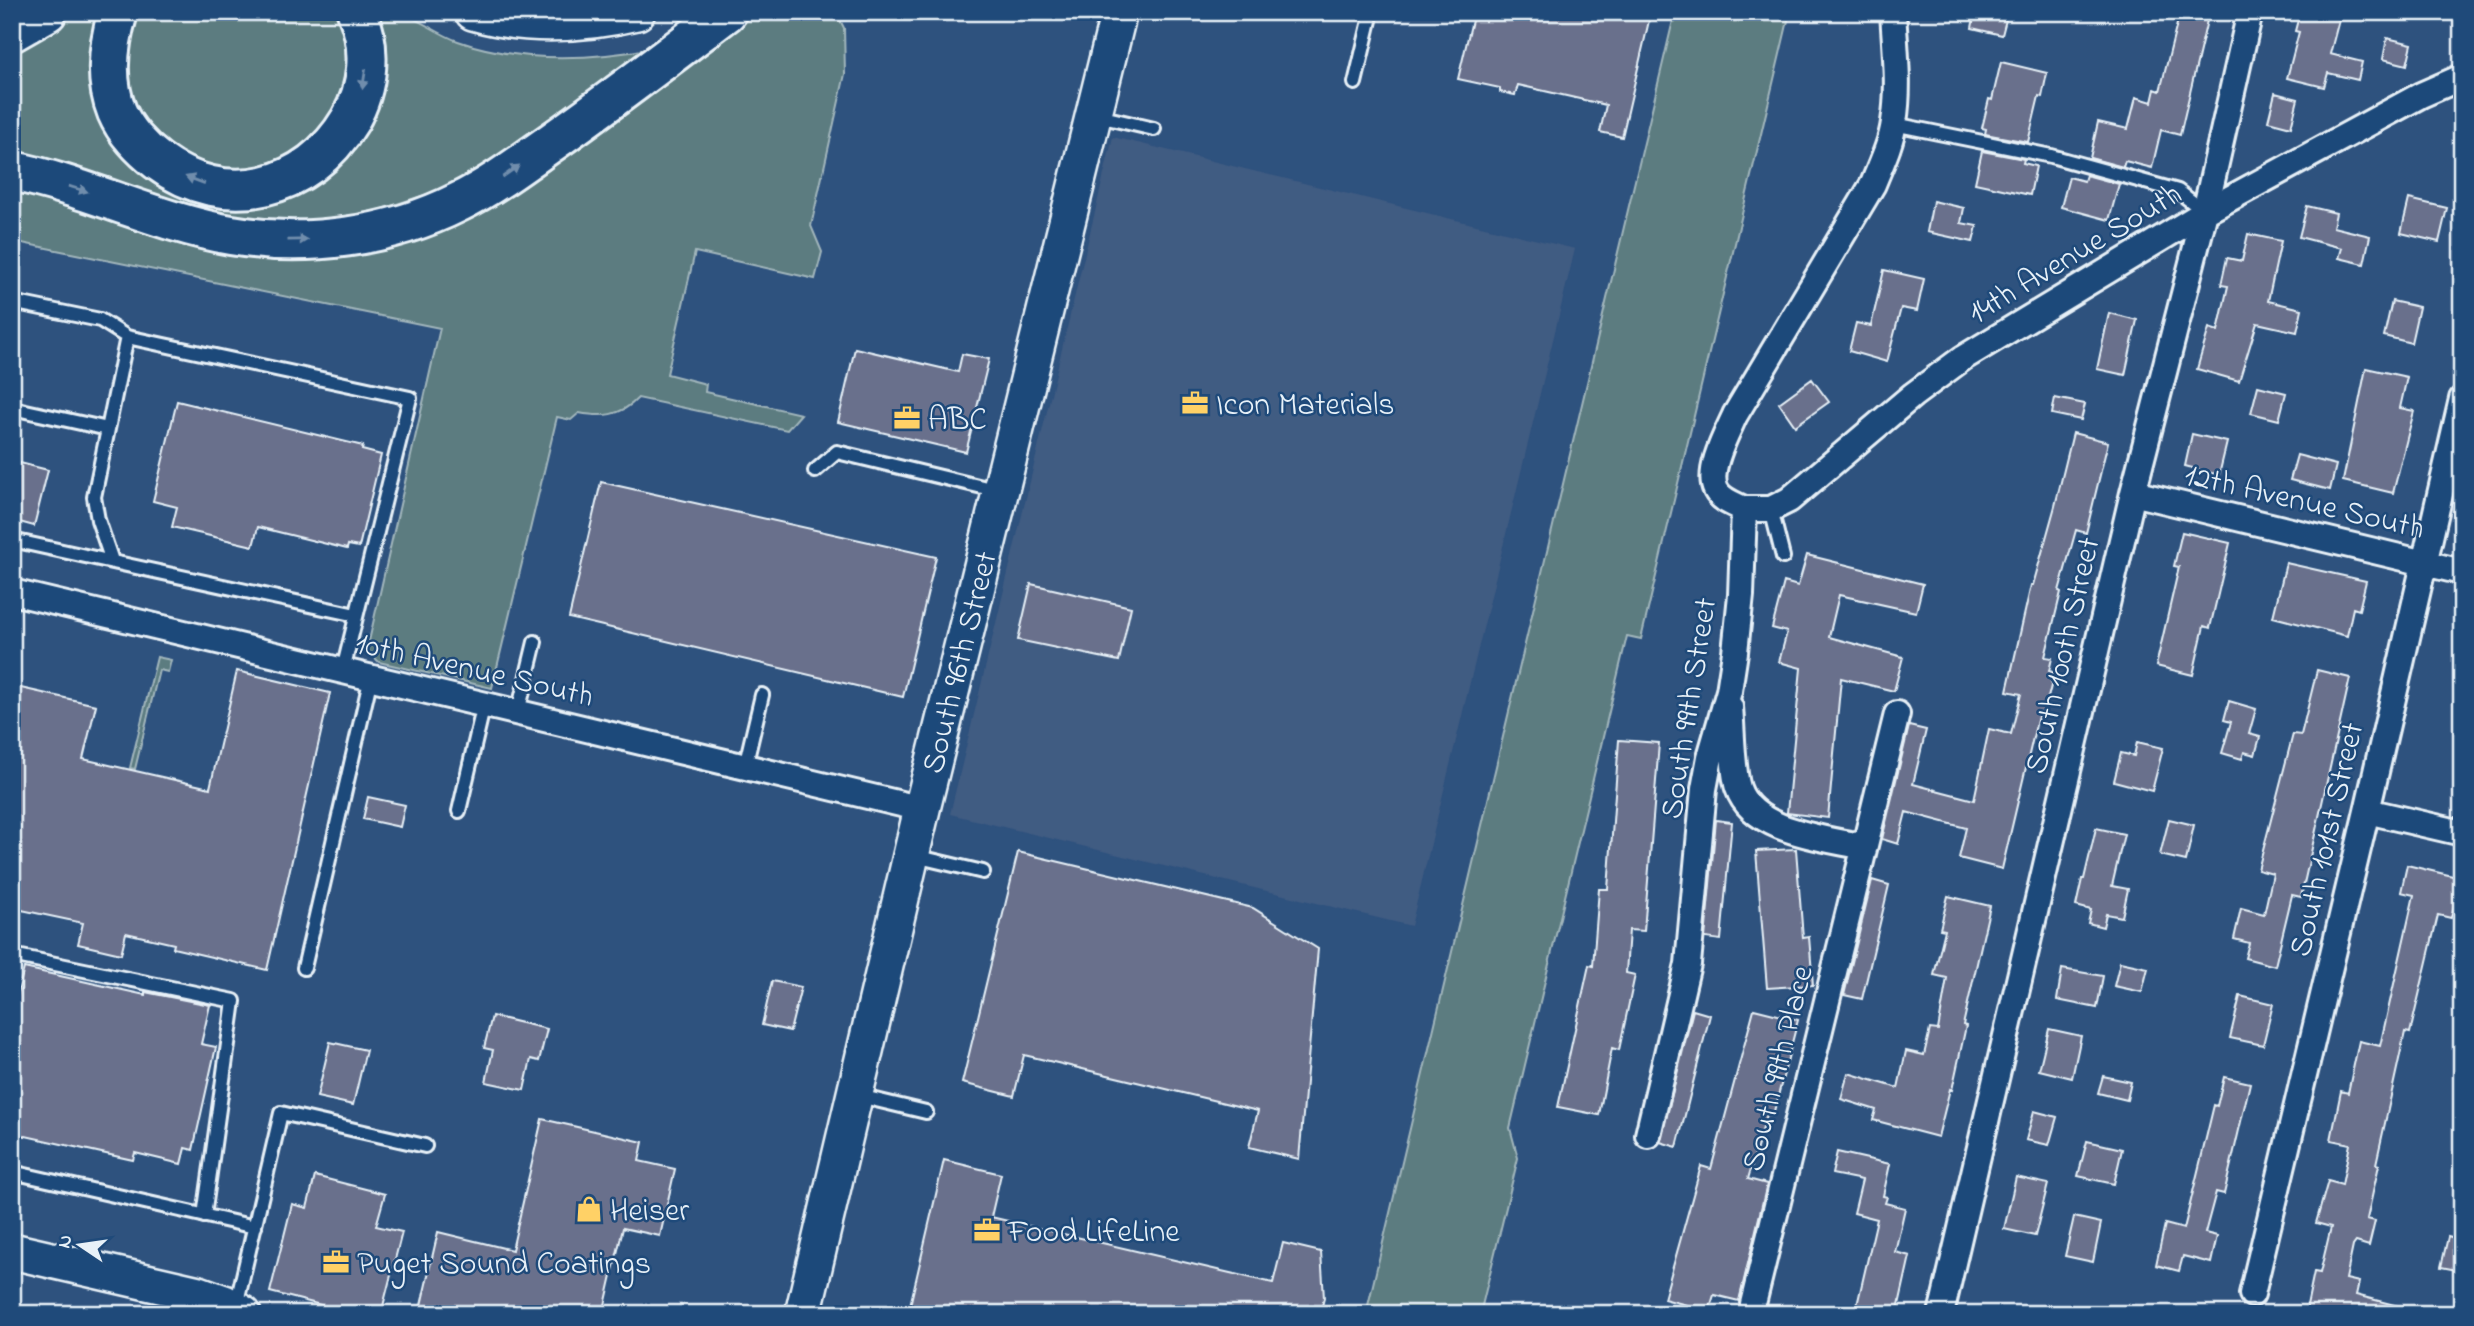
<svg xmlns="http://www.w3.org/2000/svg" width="2474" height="1326" font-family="'Indie Flower',sans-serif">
<rect width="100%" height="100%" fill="#2e527e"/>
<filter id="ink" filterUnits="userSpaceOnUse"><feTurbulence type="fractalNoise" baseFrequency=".0143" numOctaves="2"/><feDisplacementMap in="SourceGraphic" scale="14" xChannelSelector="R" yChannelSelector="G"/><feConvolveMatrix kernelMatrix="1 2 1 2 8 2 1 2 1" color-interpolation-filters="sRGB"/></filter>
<g filter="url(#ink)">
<path fill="#405b82" d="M1113 137 1575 249 1411 926 950 814Z"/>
<path fill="#5b7c80" stroke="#a2b6bc" stroke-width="2" d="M57 12H104L147 166 316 178 374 12C382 12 393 11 401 13 421 20 438 34 458 41 523 64 593 60 659 47L477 171 446 188 357 217 325 222H261L206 214 97 175 12 150V38Z
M136 12H347C349 25 355 42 354 54 353 63 334 120 330 125 312 145 273 169 247 171 240 171 232 169 225 168 171 162 131 119 127 65 126 48 133 29 136 12Z
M757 12H836L844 28 845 74 811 226 822 252 815 279 695 252 667 374 706 384 705 392 801 414 787 430 638 398C620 417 602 417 579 413L571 420 557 417 492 688 379 662 367 650 440 328 12 241V181L254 253 533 173Z
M1675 12H1790L1641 639 1627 636 1510 1128 1518 1158 1480 1314H1366Z
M157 657 171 660 168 672 159 670 135 769 130 768Z"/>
<path fill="#69708c" stroke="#e8f1f8" stroke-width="2" d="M1474 12H1651L1622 137 1600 132 1606 105 1518 85 1515 95 1500 92V88L1458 79Z
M1975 12H2008L2002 35 1972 28Z
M2180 12H2209L2180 135 2161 130 2152 168 2125 161 2123 167 2090 158 2098 122 2128 129 2136 97 2152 102 2155 89 2160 91Z
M2300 12H2341L2330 54 2362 62 2358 80 2328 73 2324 87 2287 78 2299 32 2295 31Z
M2387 38 2412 44 2407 65 2383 59Z
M2001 62 2047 73 2042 97 2039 96 2028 142 1985 134 1986 129 1982 128 1989 99 1992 100Z
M2275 93 2298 99 2291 127 2268 121Z
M1982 151 2024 159 2023 163 2036 166 2030 195 1975 183Z
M2086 175 2119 184 2109 220 2061 207 2069 177 2084 181Z
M2409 199 2447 208 2439 242 2401 233Z
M1933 201 1964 208 1961 223 1977 226 1973 242 1927 232Z
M2307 206 2336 213 2333 227 2370 236 2364 264 2339 258 2342 248 2299 237Z
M2248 234 2281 241 2268 301 2302 309 2297 332 2257 323 2239 381 2197 369 2209 328 2218 331 2228 286 2221 285 2227 258 2242 261Z
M1884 270 1924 279 1917 311 1901 308 1887 362 1849 351 1856 323 1871 326Z
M2392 301 2419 307 2411 343 2384 336Z
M2109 313 2137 320 2125 375 2097 369Z
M855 348 958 372 962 354 989 359 966 452 838 422Z
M2366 368 2407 377 2400 408 2414 411 2393 493 2343 481Z
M1812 379 1829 402 1795 426 1779 403Z
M2258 386 2286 393 2279 420 2251 413Z
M2055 398 2085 404 2081 420 2052 414Z
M177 401 363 446 362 450 381 455 359 547 348 545 347 549 258 527 253 546 172 527 177 507 153 501Z
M2073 433 2108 442 2086 533 2076 530 2059 591 2061 592 2045 657 2052 658 2049 671 2053 672 2051 686 2044 713 2039 712 2002 869 1959 858 1966 828 1906 812 1898 844 1882 839 1909 726 1926 730 1913 784 1974 800 1989 729 2011 734 2021 694 2007 691 2031 585H2033L2055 506Z
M2192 434 2227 442 2219 475 2185 466Z
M2297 455 2336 465 2330 490 2290 480Z
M12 461 48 470 34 526 12 520Z
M601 482 936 557 903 697 569 618Z
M2182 532 2230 543 2210 628 2204 626 2193 675 2156 666 2179 567 2174 566Z
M1807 555 1923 584 1916 612 1839 595 1829 637 1903 657 1894 691 1841 678 1828 818 1787 813 1801 668 1779 662 1787 632 1772 628 1784 582 1798 586Z
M2286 563 2366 581 2359 610 2353 608 2347 636 2273 617Z
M1031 584 1131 607 1119 661 1018 640Z
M2317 670 2350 678 2301 897 2292 895 2275 966 2245 958 2249 943 2234 939 2241 908 2264 914 2273 874 2258 870 2293 734 2301 735Z
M237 671 330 693 267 970 173 948 174 944 126 933 121 954 78 944 83 923 12 908V686L96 705 83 759 210 788Z
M2229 701 2256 709 2249 734 2260 737 2255 755 2244 752 2242 759 2222 753 2231 722 2224 720Z
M1619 740 1659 743 1644 931 1629 930 1626 973 1635 975 1619 1050 1612 1048 1599 1115 1558 1107 1589 965 1593 966 1599 889H1608Z
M2137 742 2163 748 2152 791 2114 781 2121 753 2134 756Z
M368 797 405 805 400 827 363 819Z
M2169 819 2194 825 2186 861 2160 855Z
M1716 820 1732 822 1721 940 1705 938Z
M2096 828 2124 834 2112 886 2128 889 2122 917 2106 914 2103 927 2088 923 2091 910 2076 906 2082 879H2084Z
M1796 849 1803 938 1809 937 1813 985 1767 988 1756 851Z
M1018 852 1253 908 1318 949 1299 1159 1249 1147 1258 1111 1024 1055 1014 1096 962 1083Z
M2407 865 2461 878 2451 918 2438 915 2410 1033 2405 1032 2376 1164 2379 1165 2367 1219 2375 1221 2369 1246 2356 1242 2353 1246 2346 1279 2359 1282 2356 1295 2406 1308 2405 1314H2323L2306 1310 2314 1272 2320 1273 2331 1227 2316 1223 2328 1181 2342 1185 2350 1144 2331 1140 2341 1091 2348 1093 2359 1041 2380 1046 2414 895 2401 892Z
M1872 880 1889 885 1862 999 1844 995Z
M1948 896 1990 906 1963 1025 1966 1026 1952 1090 1950 1089 1938 1137 1873 1120 1876 1110 1841 1099 1848 1073 1898 1088 1906 1051 1924 1055 1930 1029 1938 1030 1947 978 1934 975 1945 930 1940 929Z
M2120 962 2148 968 2142 992 2114 986Z
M24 968 145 995V992L210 1005 201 1044 216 1047 193 1150 185 1148 181 1164 135 1153 133 1160 12 1133V1017Z
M2062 969 2103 976 2097 1008 2057 1000Z
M772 981 801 987 790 1031 762 1025Z
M2240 996 2273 1004 2263 1045 2230 1038Z
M1754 1009 1798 1020 1773 1115 1767 1114 1748 1179 1767 1184 1739 1301 1714 1295 1709 1311 1664 1299 1701 1166 1711 1169Z
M1693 1010 1710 1015 1677 1147 1660 1142Z
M492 1016 547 1029 539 1061 531 1059 524 1090 486 1082 493 1050 484 1048Z
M2049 1029 2081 1036 2072 1078 2039 1070Z
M330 1042 366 1050 353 1105 317 1097Z
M2103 1076 2131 1082 2127 1100 2098 1093Z
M2224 1077 2250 1083 2224 1194 2216 1192 2205 1233 2217 1236 2211 1263 2183 1256 2179 1271 2156 1265 2165 1224 2184 1229 2214 1105 2217 1106Z
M2034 1111 2057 1117 2049 1145 2026 1140Z
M542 1119 643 1142 639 1161 675 1169 660 1236 623 1228 603 1314H419L438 1232 512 1250Z
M2087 1141 2122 1149 2114 1184 2078 1176Z
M1837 1152 1890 1164 1883 1196 1887 1197 1885 1203 1905 1208 1895 1252 1910 1256 1897 1314H1855L1877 1219 1854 1213 1862 1180 1832 1174Z
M944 1160 1001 1174 991 1217 1273 1283 1283 1243 1321 1252 1324 1298 1320 1314H908Z
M315 1176 385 1194 376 1226 402 1232 381 1314H356L270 1292 292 1204 307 1208Z
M2016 1177 2048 1184 2035 1236 2004 1229Z
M2074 1217 2101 1223 2093 1262 2065 1256Z
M2448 1237 2462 1241V1271L2441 1267Z"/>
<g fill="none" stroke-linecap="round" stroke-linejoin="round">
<g stroke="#e8f1f8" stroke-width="18">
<path id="lane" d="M1355 83 1372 12
M1094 115 1154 129
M1894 124 2051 156 2178 191 2205 212
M12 302 100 320 127 337
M12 408 108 429
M815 471 837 452 999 491
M1771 509 1783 557
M12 540 356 615
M112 561 98 520 94 497 127 337 410 398 343 670
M518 712 535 642
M745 767 762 695
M459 811 484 704
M915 856 983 872
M12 955 234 1001 204 1216
M304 968 371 677
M855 1095 926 1112
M12 1172 255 1227
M236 1306 281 1113 425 1146"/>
</g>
<g stroke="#e8f1f8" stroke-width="30">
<path id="street" d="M2133 493 2462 572
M1744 509H1771L1789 500 1913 395 1963 358 2205 212 2421 95 2462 77
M12 592 922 809
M1730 707C1732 728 1732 770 1738 788 1753 832 1825 838 1864 847
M2367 811 2462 833
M1648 1135 1688 964 1704 789 1710 757 1729 691 1735 652 1741 595 1744 509C1734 504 1721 500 1716 490 1706 471 1727 433 1735 415L1873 184C1881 164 1891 144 1894 122 1900 86 1895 49 1893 12
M2252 1294 2367 811 2462 399
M1753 1304 1897 714
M1941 1314 2133 493 2205 212 2250 12"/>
</g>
<g stroke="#e8f1f8" stroke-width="40">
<path id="secondary" d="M473 12C527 28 582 25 637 12
M12 1251 199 1294 224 1303 243 1314
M803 1314 922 809 1119 12"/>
</g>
<g stroke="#e8f1f8" stroke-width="44">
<path id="highway" d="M118 12C108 45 104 80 117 112 125 131 142 149 158 161 225 211 308 191 350 120 369 87 372 47 357 12
M12 32 47 12
M12 171C87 186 156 222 231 235 306 248 390 237 459 202 492 186 522 163 552 142 612 100 669 56 727 12"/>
</g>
<use href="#lane" stroke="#1f4a7a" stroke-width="12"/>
<use href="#street" stroke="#1f4a7a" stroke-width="24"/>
<use href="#secondary" stroke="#1f4a7a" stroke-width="35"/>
<use href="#highway" stroke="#1f4a7a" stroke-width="38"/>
</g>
<defs><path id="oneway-solid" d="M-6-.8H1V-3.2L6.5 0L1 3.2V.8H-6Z" transform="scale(1.75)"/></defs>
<g fill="#6f8dac">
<use href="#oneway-solid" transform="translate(364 79) rotate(99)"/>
<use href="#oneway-solid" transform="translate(511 171) rotate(-35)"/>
<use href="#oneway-solid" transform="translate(195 180) rotate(-160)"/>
<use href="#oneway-solid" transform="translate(78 189) rotate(17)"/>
<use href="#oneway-solid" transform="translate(298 240) rotate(-1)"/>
</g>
</g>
<defs>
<g id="office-bare" transform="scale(2.1)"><path d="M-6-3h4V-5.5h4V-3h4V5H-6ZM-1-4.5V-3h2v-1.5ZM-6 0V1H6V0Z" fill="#ffd166" stroke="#1f4a7a" stroke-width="2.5" paint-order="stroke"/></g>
<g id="shop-bare" transform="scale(2.1)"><path d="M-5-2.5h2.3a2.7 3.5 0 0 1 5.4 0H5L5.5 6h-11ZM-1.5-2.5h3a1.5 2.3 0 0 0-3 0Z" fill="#ffd166" stroke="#1f4a7a" stroke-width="2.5" paint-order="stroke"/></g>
</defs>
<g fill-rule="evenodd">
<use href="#office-bare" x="1195" y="403"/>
<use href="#office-bare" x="907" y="418"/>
<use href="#shop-bare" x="589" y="1209"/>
<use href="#office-bare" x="987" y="1230"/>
<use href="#office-bare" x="336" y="1262"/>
</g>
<g text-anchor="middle" stroke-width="5" stroke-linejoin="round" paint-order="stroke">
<g font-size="32" fill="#e8f1f8" stroke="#1f4a7a">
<text transform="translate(2074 252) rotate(-31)" y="11">14th Avenue South</text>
<text transform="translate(2305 500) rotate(13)" y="11">12th Avenue South</text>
<text transform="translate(2061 655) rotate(-77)" y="11">South 100th Street</text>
<text transform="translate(958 662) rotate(-76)" y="11">South 96th Street</text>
<text transform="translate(475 668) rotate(13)" y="11">10th Avenue South</text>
<text transform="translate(1687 708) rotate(-81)" y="11">South 99th Street</text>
<text transform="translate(2325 839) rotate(-77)" y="11">South 101st Street</text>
<text transform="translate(1776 1068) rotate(-76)" y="11">South 99th Place</text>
</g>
<g font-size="32" fill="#e8f1f8" stroke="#1f4a7a" text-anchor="start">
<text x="1216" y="414">Icon Materials</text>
<text x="928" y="429">ABC</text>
<text x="610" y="1220">Heiser</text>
<text x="1008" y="1241">Food LifeLine</text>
<text x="357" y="1273">Puget Sound Coatings</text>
</g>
</g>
<rect width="2474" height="1326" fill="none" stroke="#1f4a7a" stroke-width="42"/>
<rect x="21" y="21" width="2432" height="1284" fill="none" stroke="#e8f1f8" stroke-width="2.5" filter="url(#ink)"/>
<g transform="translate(80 1245) rotate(283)" stroke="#1f4a7a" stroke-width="5" paint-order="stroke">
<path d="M0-5L12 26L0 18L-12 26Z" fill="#e8f1f8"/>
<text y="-10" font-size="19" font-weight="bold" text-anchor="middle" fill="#e8f1f8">N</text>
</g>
</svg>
